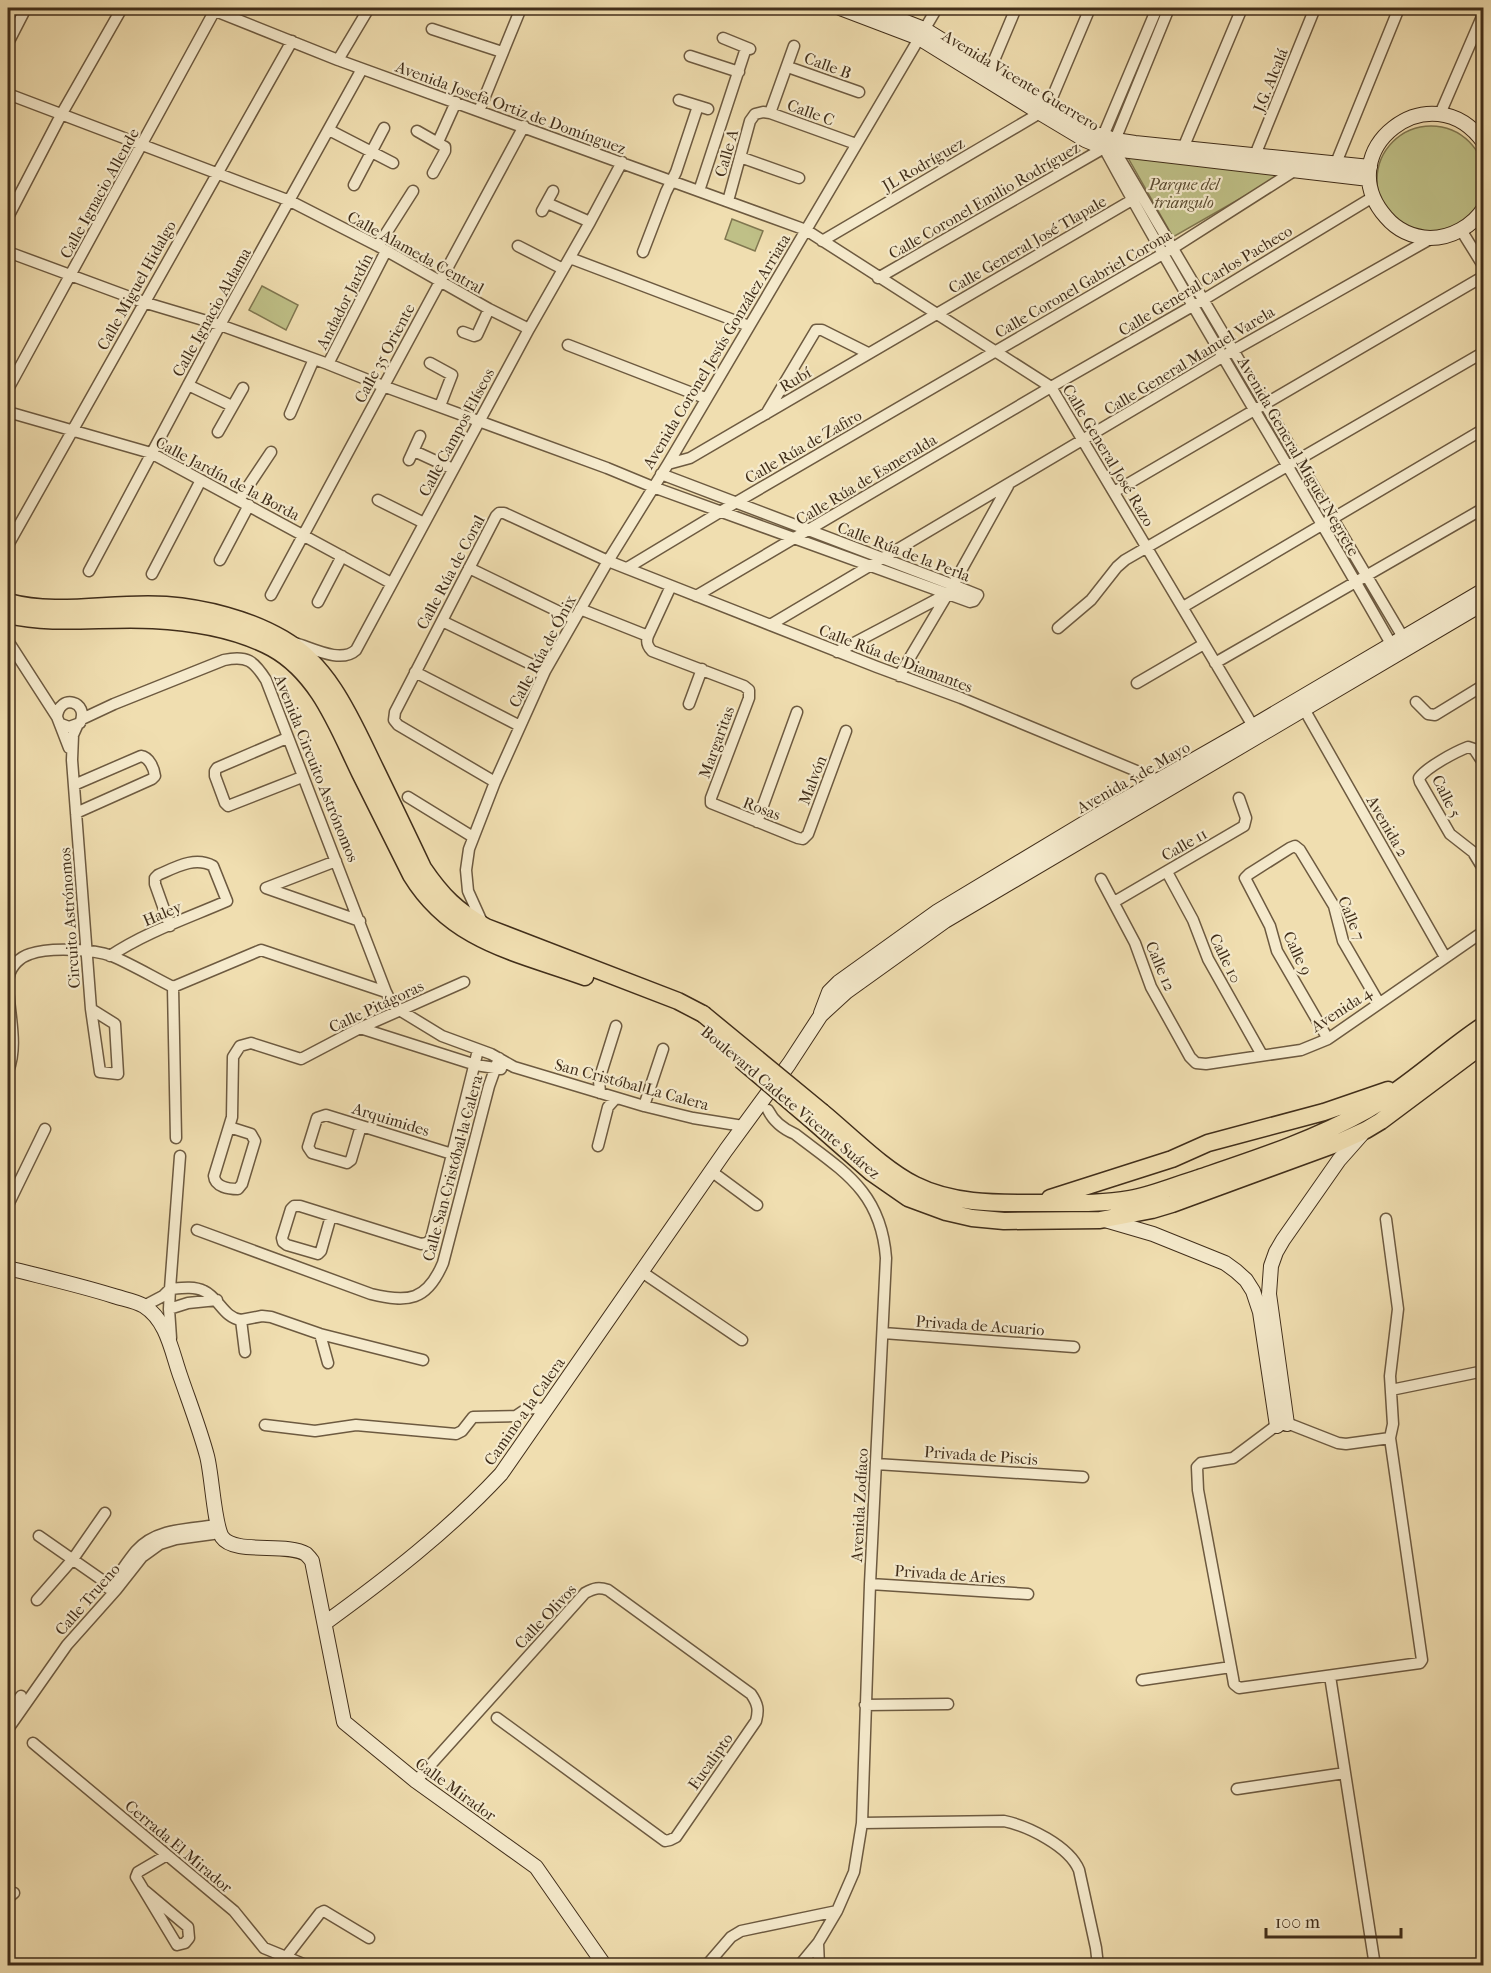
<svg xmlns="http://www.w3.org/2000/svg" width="1491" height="1973" font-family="'IM FELL French Canon',serif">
<rect width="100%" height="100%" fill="#f0deb0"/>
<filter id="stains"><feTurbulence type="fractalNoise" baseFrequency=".00333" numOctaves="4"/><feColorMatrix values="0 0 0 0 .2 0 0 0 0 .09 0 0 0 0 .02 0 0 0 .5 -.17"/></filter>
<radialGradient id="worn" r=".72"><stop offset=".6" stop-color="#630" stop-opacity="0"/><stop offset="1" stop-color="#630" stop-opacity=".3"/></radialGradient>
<path fill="#bfc087" stroke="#807750" stroke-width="1.5" d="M1377 180a54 54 0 1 1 108 0a54 54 0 1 1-108 0Z
M1127 156 1281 171 1271 181 1173 237Z
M732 219 763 231 755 251 725 239Z
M262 286 298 305 286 330 249 310Z"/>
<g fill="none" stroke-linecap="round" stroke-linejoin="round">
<g stroke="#6d5a40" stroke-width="13">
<path id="street" d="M208 8 338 60 806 230 1051 387 1253 726
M1157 8 1103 136 1104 148C1196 318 1300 482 1395 651
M1169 8 1115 140 1114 149 1407 644
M432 29 502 52
M723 38 750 49
M8 43 26 8
M690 56 739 72
M338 60 369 8
M788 67 859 92
M987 77 1016 8
M8 94 290 201 378 246 489 309 529 329
M679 100 708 109
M479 111 521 8
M770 113 794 46
M1440 114 1484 12
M329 130 393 163
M417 131 445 147V151L433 173
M438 142 456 102
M1181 153 1242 8
M740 157 799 178
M1253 160 1315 8
M1336 163 1399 8
M354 185 384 128
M699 191 746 48
M728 201 750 121 755 114 763 112 770 113 856 144
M547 203 590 222
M542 211 553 191
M8 217 61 115 122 8
M1461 230 1484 267
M822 241 1040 113 1049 105 1090 8
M378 246 413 191
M518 246 563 269
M8 252 143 302 220 325 328 364 383 386 607 468 653 487 970 602 974 601 978 595 953 585 661 474
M643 252 666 192 676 172 698 106
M570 258 749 326
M878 278 1104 148
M463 332 474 336 477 335 489 309
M568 345 705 398
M430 363 452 375 440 406
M328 364 386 251
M188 385 232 406
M8 389 215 10
M8 412 151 453 391 583
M290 414 314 359
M766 414 816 330H822L868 353
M218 432 243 388
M414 451 453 469
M409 460 420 436
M668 464 690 458 1132 200
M1114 492 1484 276
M239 500 271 452
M378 500 424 523
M8 545 292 41
M220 560 249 505
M469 568 574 619
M627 568 735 503 1173 248 1297 169
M89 571 220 325 362 69
M152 574 201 480
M671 586 648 636C646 642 647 646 652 651L744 686 749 690V698L711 798V803L798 838 803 839 808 834 846 731
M271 595 524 126
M696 596 1051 387 1203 300 1373 197
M318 602 342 556
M1183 607 1484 429
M580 609 648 636
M442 621 545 671
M770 625 1234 350 1432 238
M1058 628 1091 600 1117 567 1125 560 1484 352
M8 641 57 717
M295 643C312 648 341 664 356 650L529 329 590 222 622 162
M837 652 947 594
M1215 663 1484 508
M415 672 520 726
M899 676 953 585 1008 486
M1137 683 1204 644
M1416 702 1428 714 1435 715 1484 685
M689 704 702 669
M1304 709 1445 957
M82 719 114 704 224 660C247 655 254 661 266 680L386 992 392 1004 401 1011 442 1036 491 1054 514 1067 644 1106 693 1118 743 1126
M61 724 69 727 80 723C90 701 59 693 57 717L69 748
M77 726 73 735 72 760 91 1009 100 1072 118 1074 115 1024 91 1009
M287 738 217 768 215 771V776L225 803 228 806 302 777
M1484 764 1474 749 1468 747C1455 752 1427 767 1419 778L1420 782 1450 834 1473 852 1484 870
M495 782 398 725 394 720 395 712 496 516 499 513H504L608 561 877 667 961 698 1163 782
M74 785 141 756C149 757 154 768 155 776L152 779 76 813
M408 797 473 837
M757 822 797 712
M1167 872 1193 920 1208 959 1262 1055
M1101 879 1135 943 1151 987 1190 1057 1196 1063 1206 1064 1301 1050 1328 1039 1484 931
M266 888 360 921
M266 888 336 861
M1114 902 1244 826 1246 818 1239 798
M482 922 468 891 466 870 469 849 495 782 545 671 608 561 668 464 937 8
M110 956C146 932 188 918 227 901L213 866C195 856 176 867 158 875L155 878V884L170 926
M173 987 261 950 386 992
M173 987 176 1138
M360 1028 476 1065 501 1069
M1328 1039 1277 951 1270 926 1245 878 1249 874 1290 848 1295 846 1300 850 1334 906 1343 941 1379 1003
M8 1071C17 1049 11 1022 9 999 8 991 7 983 9 976 11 966 20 957 30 954 49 947 93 949 112 956 133 965 153 977 173 987
M600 1093 599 1080 616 1026
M644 1106 663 1049
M768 1110C774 1122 783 1129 795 1134 843 1171 881 1191 886 1258L870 1584 862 1823 854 1872 837 1911 818 1943 819 1966
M361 1126 351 1160 347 1163 312 1153 308 1147 317 1118 326 1115 452 1154
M229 1127 251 1134 255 1141 242 1184 238 1189C229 1189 215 1187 214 1176L232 1117 233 1057 240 1046 251 1043 301 1059 360 1028 464 982
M598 1146 608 1107 616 1098
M711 1171 757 1205
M8 1205 45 1129
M331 1216 321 1251 318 1254 287 1245 283 1242 282 1238 291 1209 294 1206H300L421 1244 427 1243 431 1239 478 1050
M1386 1219 1398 1309 1390 1376 1393 1424 1390 1438 1422 1660 1420 1663 1239 1688 1234 1684 1233 1678 1198 1490 1197 1467 1201 1463 1233 1458 1273 1428 1282 1425H1292L1338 1443 1346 1444 1390 1438
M197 1230 371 1294C408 1303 427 1301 443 1263L489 1086 499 1058
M642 1272 742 1340
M144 1306 163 1296 170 1289C181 1288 194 1286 204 1291 219 1298 224 1318 241 1320L245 1352
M169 1309 188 1303 217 1300
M241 1320 262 1316 271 1317 320 1334 423 1360
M883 1333 1074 1347
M320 1334 328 1363
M171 1338 169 1309 170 1289 180 1156
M1391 1390 1484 1371
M265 1425 315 1431 356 1425 456 1434 462 1431 473 1417 516 1416 528 1408 546 1409
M876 1464 1083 1477
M39 1536 115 1589
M870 1584 1028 1594
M108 1588C118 1577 126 1563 136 1551 156 1528 190 1529 218 1525
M37 1600 73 1559 105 1513
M1330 1676 1375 1966
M1142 1680 1231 1667
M865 1705 948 1704
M8 1716 21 1696
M8 1729 67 1645 116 1590 142 1557 160 1544 176 1539 220 1533
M33 1743 234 1911 264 1948 308 1966
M416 1781 585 1593C594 1588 599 1587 608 1590L751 1694C758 1704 759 1710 756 1721L676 1837 670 1840 665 1841 497 1718
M1237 1789 1345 1773
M862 1823 1004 1821C1028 1826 1069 1846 1079 1870L1096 1948 1098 1966
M144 1890 188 1927 189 1938 185 1943 177 1945 136 1877 138 1872 167 1855
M8 1898 14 1893
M286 1957 320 1913 324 1911 369 1938
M706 1966 731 1937 741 1931 837 1911
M799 1966 818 1943"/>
</g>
<g stroke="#412e1a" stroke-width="16">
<path id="secondary" d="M840 8 919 38 1040 113 1085 140 1104 148 1369 179
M870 8 924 29 1093 133 1115 140 1135 143 1370 167
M1484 143C1432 69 1328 151 1386 217 1397 230 1413 237 1430 238 1451 238 1473 226 1484 208
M821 1013 829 992 839 982 938 911 1106 810 1253 726 1484 590
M1105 1220 1153 1234 1225 1263 1236 1271 1246 1280 1253 1291 1260 1312 1277 1426
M8 1268C43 1277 79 1285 114 1296 123 1299 136 1301 144 1306 168 1321 172 1354 181 1378 190 1404 200 1430 207 1456 212 1475 214 1524 222 1537 234 1555 287 1542 306 1554 308 1556 310 1558 312 1561L344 1722 416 1781 536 1867 605 1966
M1287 1424 1269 1294 1271 1266 1276 1252 1283 1240 1339 1160 1362 1134
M325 1623C387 1578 449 1530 501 1474L726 1150 789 1064 821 1015 846 992 945 921 1484 603"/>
</g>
<g stroke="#412e1a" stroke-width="19">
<path id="primary" d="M8 602C59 616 113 601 166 605 205 608 249 619 283 639 331 667 353 723 376 770 392 803 408 836 423 868 442 896 457 911 486 927L678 1001 703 1014
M8 615C55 626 105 617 153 620 194 622 236 629 272 648 319 674 338 728 360 773 377 807 394 841 411 875 452 942 516 952 585 977
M822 1112C850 1135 883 1169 915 1185 955 1205 1000 1203 1044 1203 1072 1203 1102 1204 1130 1199 1153 1195 1176 1185 1199 1178 1255 1159 1314 1140 1367 1110 1409 1086 1443 1052 1484 1025
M815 1123 872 1173 908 1198 946 1212 972 1218 1004 1221 1100 1220 1152 1210 1172 1204 1333 1145 1366 1130 1381 1121 1484 1044
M1050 1198 1172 1159 1208 1143 1324 1112 1388 1090"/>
</g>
<use href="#street" stroke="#f5eacc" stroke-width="10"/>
<use href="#secondary" stroke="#f5eacc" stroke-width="14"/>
<use href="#primary" stroke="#f0deb0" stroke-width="16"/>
<g stroke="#412e1a" stroke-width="19" stroke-linecap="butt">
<path id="primary-bridge" d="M703 1014 822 1112
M741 1060 815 1123"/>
</g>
<use href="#primary-bridge" stroke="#f0deb0" stroke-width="16"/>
</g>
<g text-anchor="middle" stroke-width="4.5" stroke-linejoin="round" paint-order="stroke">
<g font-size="16" fill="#412e1a" stroke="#f5eacc">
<text transform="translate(828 65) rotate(20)" y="6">Calle B</text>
<text transform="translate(1021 80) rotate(31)" y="6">Avenida Vicente Guerrero</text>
<text transform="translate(1270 80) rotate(-68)" y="6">J.G. Alcalá</text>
<text transform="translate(511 107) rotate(20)" y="6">Avenida Josefa Ortiz de Domínguez</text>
<text transform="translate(811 112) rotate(20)" y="6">Calle C</text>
<text transform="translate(726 153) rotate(-74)" y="6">Calle A</text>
<text transform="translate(923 164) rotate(-30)" y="6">JL Rodríguez</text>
<text transform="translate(99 193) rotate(-61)" y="6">Calle Ignacio Allende</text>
<text transform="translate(984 200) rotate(-30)" y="6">Calle Coronel Emilio Rodríguez</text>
<text transform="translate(1027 244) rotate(-30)" y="6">Calle General José Tlapale</text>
<text transform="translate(416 252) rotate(29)" y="6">Calle Alameda Central</text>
<text transform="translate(1205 280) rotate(-31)" y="6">Calle General Carlos Pacheco</text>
<text transform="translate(1083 283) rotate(-30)" y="6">Calle Coronel Gabriel Corona</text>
<text transform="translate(136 285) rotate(-61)" y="6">Calle Miguel Hidalgo</text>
<text transform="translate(344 301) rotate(-63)" y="6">Andador Jardín</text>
<text transform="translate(211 312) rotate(-61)" y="6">Calle Ignacio Aldama</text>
<text transform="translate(716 351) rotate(-59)" y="6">Avenida Coronel Jesús González Arriata</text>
<text transform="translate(384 353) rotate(-62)" y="6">Calle 35 Oriente</text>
<text transform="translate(1189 360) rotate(-31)" y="6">Calle General Manuel Varela</text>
<text transform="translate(795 379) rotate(-31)" y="6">Rubí</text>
<text transform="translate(456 432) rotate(-62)" y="6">Calle Campos Elíseos</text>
<text transform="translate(803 446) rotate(-30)" y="6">Calle Rúa de Zafiro</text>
<text transform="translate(1109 455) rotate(59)" y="6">Calle General José Razo</text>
<text transform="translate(1299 456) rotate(60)" y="6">Avenida General Miguel Negrete</text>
<text transform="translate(228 478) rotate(28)" y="6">Calle Jardín de la Borda</text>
<text transform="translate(866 479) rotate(-31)" y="6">Calle Rúa de Esmeralda</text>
<text transform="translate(904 551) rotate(21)" y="6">Calle Rúa de la Perla</text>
<text transform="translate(450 572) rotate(-62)" y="6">Calle Rúa de Coral</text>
<text transform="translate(542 651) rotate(-62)" y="6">Calle Rúa de Ónix</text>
<text transform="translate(896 658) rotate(21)" y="6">Calle Rúa de Diamantes</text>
<text transform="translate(716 742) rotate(-70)" y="6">Margaritas</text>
<text transform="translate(317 768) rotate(68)" y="6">Avenida Circuito Astrónomos</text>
<text transform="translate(1133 777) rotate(-30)" y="6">Avenida 5 de Mayo</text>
<text transform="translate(812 780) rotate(-69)" y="6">Malvón</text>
<text transform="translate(1447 796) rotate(63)" y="6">Calle 5</text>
<text transform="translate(762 808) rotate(21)" y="6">Rosas</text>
<text transform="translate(1388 826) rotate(60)" y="6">Avenida 2</text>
<text transform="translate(1184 844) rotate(-30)" y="6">Calle 11</text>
<text transform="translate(162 913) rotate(-23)" y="6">Haley</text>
<text transform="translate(69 918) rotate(-94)" y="6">Circuito Astrónomos</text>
<text transform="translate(1352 918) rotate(68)" y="6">Calle 7</text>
<text transform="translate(1298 953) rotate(65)" y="6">Calle 9</text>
<text transform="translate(1226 958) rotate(64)" y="6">Calle 10</text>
<text transform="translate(1161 966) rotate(67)" y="6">Calle 12</text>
<text transform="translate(376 1006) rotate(-25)" y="6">Calle Pitágoras</text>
<text transform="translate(1341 1009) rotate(-33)" y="6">Avenida 4</text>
<text transform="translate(632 1084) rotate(15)" y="6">San Cristóbal La Calera</text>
<text transform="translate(791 1102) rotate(40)" y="6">Boulevard Cadete Vicente Suárez</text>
<text transform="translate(391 1119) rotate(17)" y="6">Arquimides</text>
<text transform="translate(452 1168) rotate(-75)" y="6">Calle San Cristóbal la Calera</text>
<text transform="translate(980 1325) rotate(4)" y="6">Privada de Acuario</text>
<text transform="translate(524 1411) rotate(-55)" y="6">Camino a la Calera</text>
<text transform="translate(981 1455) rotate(4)" y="6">Privada de Piscis</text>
<text transform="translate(859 1505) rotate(-87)" y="6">Avenida Zodíaco</text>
<text transform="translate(950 1574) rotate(4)" y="6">Privada de Aries</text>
<text transform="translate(87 1599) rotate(-49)" y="6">Calle Trueno</text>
<text transform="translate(545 1616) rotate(-47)" y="6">Calle Olivos</text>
<text transform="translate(710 1761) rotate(-55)" y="6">Eucalipto</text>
<text transform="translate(456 1789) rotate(36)" y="6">Calle Mirador</text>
<text transform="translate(179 1846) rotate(40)" y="6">Cerrada El Mirador</text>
</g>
<g font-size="16" font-style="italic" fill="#5a4b30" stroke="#f5eacc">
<text x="1184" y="190">Parque del<tspan x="1184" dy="18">triangulo</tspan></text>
</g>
</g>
<rect width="1491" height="1973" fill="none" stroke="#f0deb0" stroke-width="30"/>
<rect x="9" y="9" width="1473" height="1955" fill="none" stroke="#412e1a" stroke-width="3"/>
<rect x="15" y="15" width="1461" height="1943" fill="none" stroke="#412e1a" stroke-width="1.5"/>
<path d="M1266 1928v9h135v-9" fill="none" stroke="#412e1a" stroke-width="3"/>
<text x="1275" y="1928" font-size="18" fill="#412e1a" stroke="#f5eacc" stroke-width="4.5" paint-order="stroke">100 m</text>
<rect width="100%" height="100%" filter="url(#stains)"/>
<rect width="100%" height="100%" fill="url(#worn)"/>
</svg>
